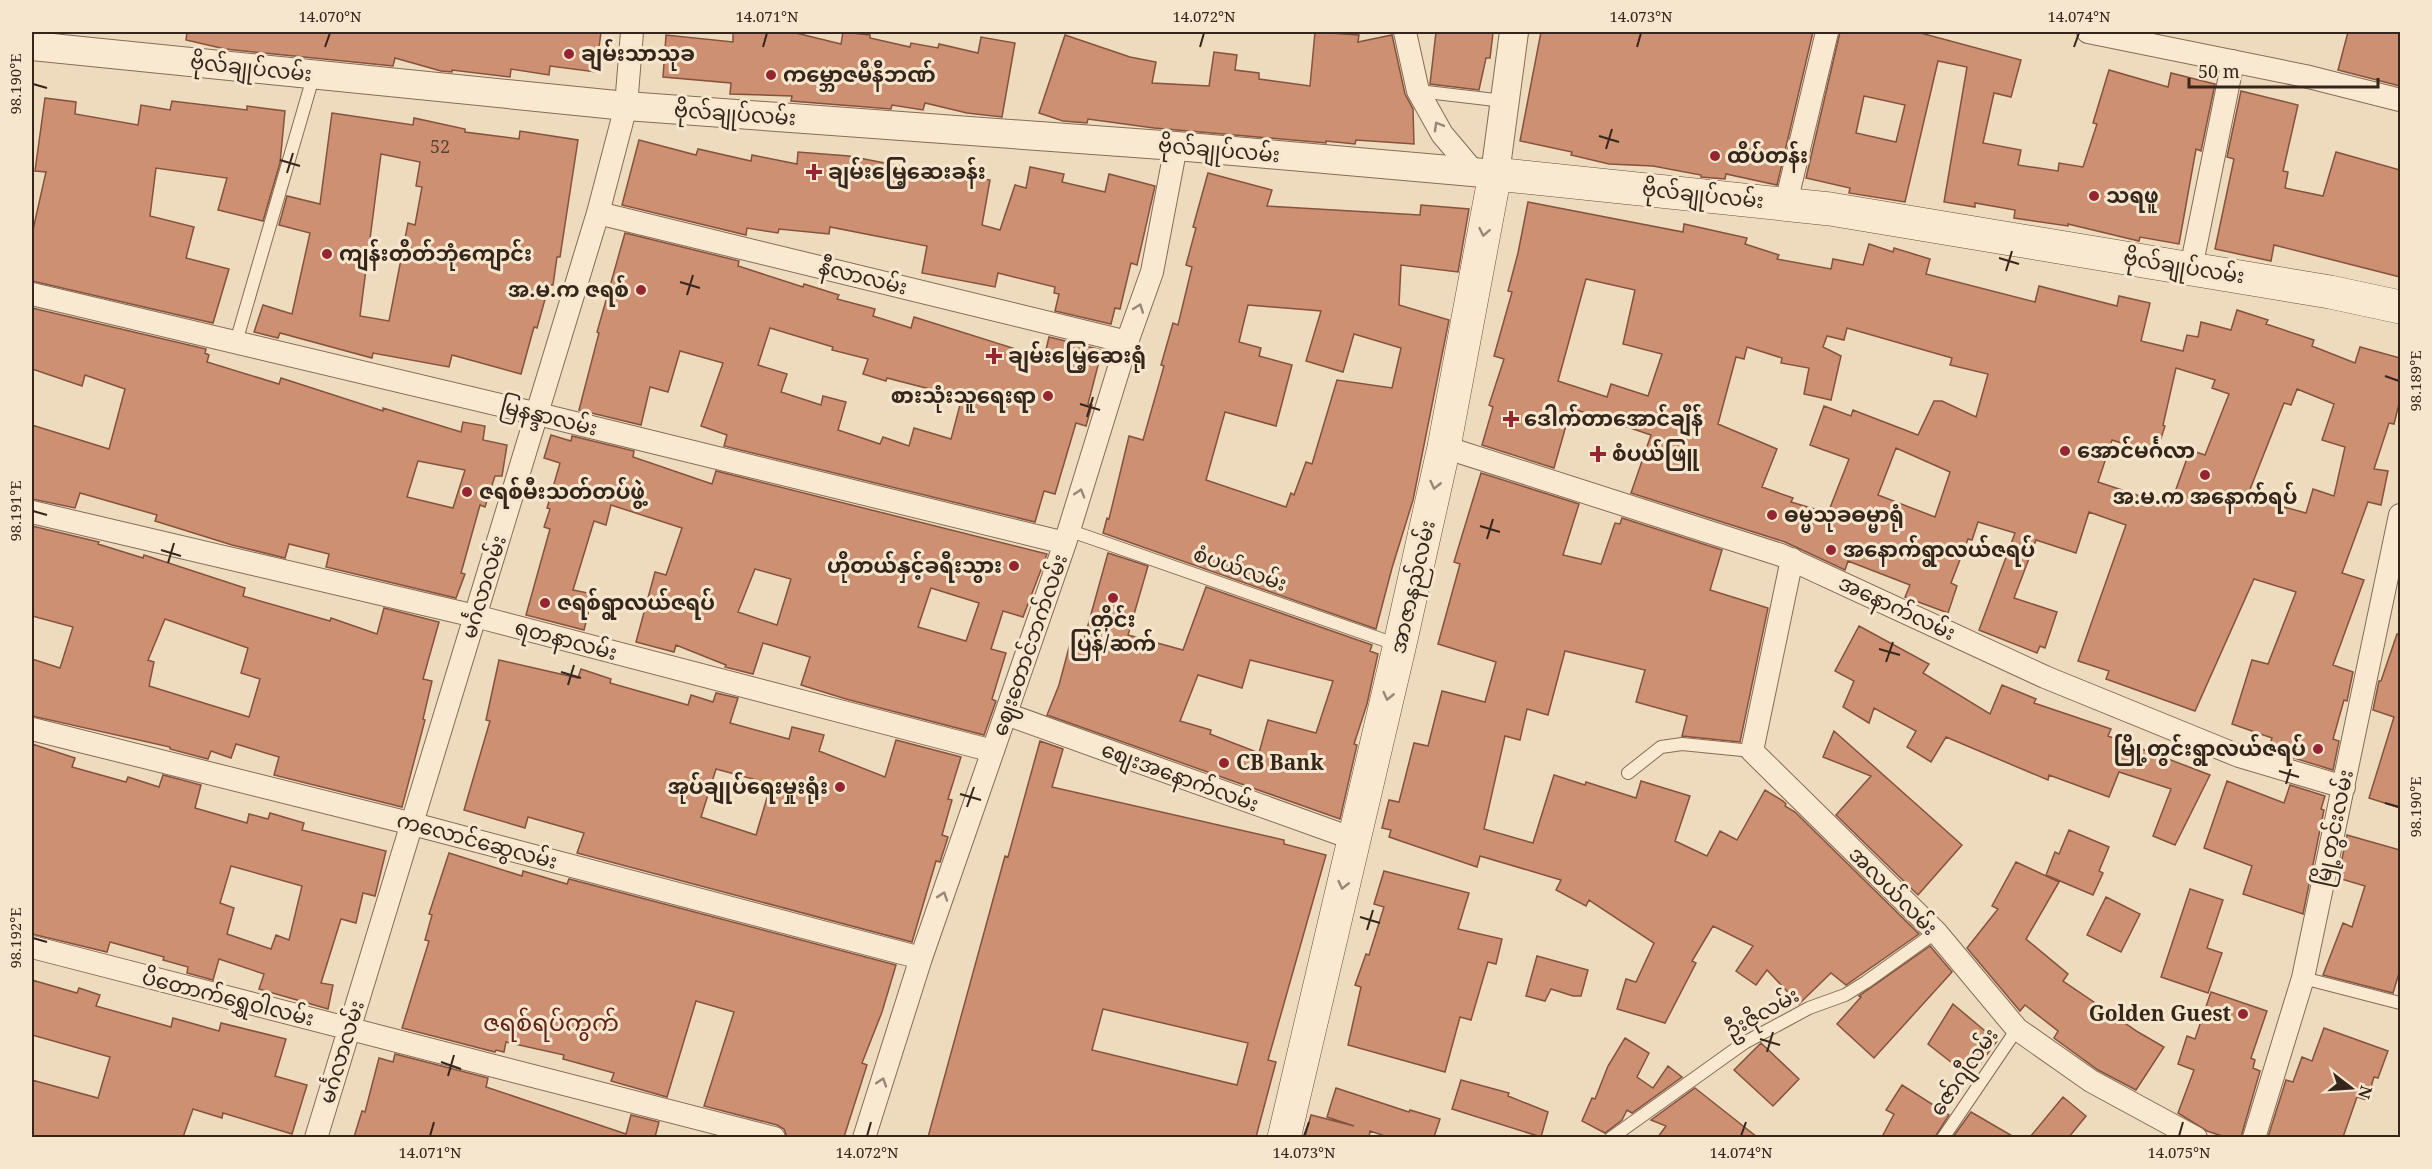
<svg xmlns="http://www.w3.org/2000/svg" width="2432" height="1169" font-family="'Noto Serif','Noto Sans Myanmar',serif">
<rect width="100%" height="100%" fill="#eedbbe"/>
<path fill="#cd9073" stroke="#85523c" stroke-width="1.5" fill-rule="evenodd" d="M187 32H601L596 72 550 66 549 75 511 69 510 77 452 70V72L441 71 395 58 393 66 225 49 186 40Z
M733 32H792L841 44 843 32 870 35V38L910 47 911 43 938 48 939 44 978 53 981 37 1015 43 1002 117 967 113 925 103 923 110 892 105 891 109 791 101 792 96 730 94 731 83 663 77 666 35 733 42Z
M1315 32 1359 35 1358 42 1392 35 1405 94 1413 109 1414 144 1356 140 1355 144 1326 141V143L1154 128 1088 119 1087 123 1063 121 1039 113 1065 35 1130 57 1156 62 1152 83 1209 86 1214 52 1237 55 1235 70 1259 73V79L1310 86Z
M1436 32 1493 33 1490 58H1486L1479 90 1430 84Z
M1541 32H1813L1777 185 1726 174 1725 179 1701 177V175L1653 166 1609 164 1571 155 1572 152 1520 141Z
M1840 32H1917L2021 60 2011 97 1994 93 1983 143 2021 150 2018 165 2058 171 2059 163 2083 167 2097 124 2093 123 2109 70 2168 87 2171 73 2215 84 2201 151 2196 149 2179 244 2140 237 2139 241 2068 224V226L2014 218 2015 210 1975 203V207L1944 202 1967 67 1938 61 1905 202 1849 193 1850 188 1806 178ZM1864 96 1905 105 1896 142 1856 133Z
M2348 32H2400V86L2338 70Z
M2241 91 2298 105 2283 171 2288 172 2285 188 2323 196 2336 152 2400 170V277L2274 245 2271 261 2215 249 2234 159 2227 157Z
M45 98 76 102 75 114 138 125 141 105 170 110 172 101 247 110V106L285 111 280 163 263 221 218 210 227 178 156 168 150 216 194 227 186 258 229 269 213 323 32 281V234L46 172 35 171Z
M332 113 413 125 414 118 465 129V132L519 139 520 131 578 140 560 257H557L553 285H549L537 328 534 327 521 374 452 355 449 367 373 353 372 358 280 333 278 338 254 332 263 305 292 314 310 233 279 225 287 196 320 204ZM381 154 420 162 416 186 422 187 415 225 408 223 389 321 360 316Z
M639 140 696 155 698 149 751 161 752 155 797 164 798 152 849 156 941 174 942 171 990 180 982 225 1000 230 1015 185 1026 188 1030 167 1064 174 1062 182 1105 192 1109 174 1155 186 1137 265 1131 263 1120 309 1115 308 1111 324 1055 311 1059 294 1054 293 1055 287 998 273 995 287 922 273 927 246 830 227 829 234 779 229 778 233 747 228 746 235 622 205Z
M1208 173 1272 190 1267 206 1420 215 1421 205 1469 209 1458 272 1401 265 1399 305 1449 320 1413 500 1392 568 1376 629 1103 533 1107 518 1109 519 1129 436 1143 440 1164 366 1161 365 1173 323 1178 325 1192 267 1186 265 1196 228 1193 227ZM1248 305 1321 311 1306 361 1343 372 1354 334 1401 348 1392 388 1337 380 1312 464 1306 462 1294 495 1291 493 1286 507 1206 480 1225 412 1276 426 1292 365 1259 356 1261 348 1239 342Z
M1528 202 1683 232 1684 224 1747 238 1745 244 1779 255 1777 259 1831 269 1833 259 1863 265 1869 244 1893 252 1894 248 1930 259 1926 274 2035 302 2039 286 2117 306 2119 296 2150 303 2141 341 2183 351 2187 335 2198 337 2201 322 2231 330 2237 310 2268 320 2266 324 2314 340 2312 346 2355 363 2360 347 2400 358V400L2394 424 2389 423 2374 469 2388 471 2381 505 2368 502 2342 573 2364 580 2333 665 2353 672 2347 701 2344 700 2333 739 2339 741 2333 770 2268 750 2272 738 2232 724 2252 660 2268 664 2296 592 2254 579 2195 711 2106 679 2109 671 2078 661 2126 525 2089 512 2076 553 2036 540 2014 598 2057 612 2045 648 2040 646 2037 653 1979 630 2015 533 1978 522 1972 540 1968 539 1951 583 1957 586 1948 613 1905 597 1910 585 1848 561 1845 570 1785 542 1631 493 1651 435 1571 408 1554 468 1482 445 1493 407 1489 405 1504 359 1494 356 1512 292 1508 291 1518 253ZM1586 279 1635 290 1623 344 1662 354 1648 396 1611 384 1607 397 1558 381ZM1847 328 1952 358 1950 365 1988 374 1976 417 1942 401H1934L1918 435 1853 410 1851 416 1824 406 1810 445 1849 459 1828 513 1791 502 1793 498 1762 487 1777 449 1718 424 1736 357 1744 359 1747 347 1782 358 1781 363 1809 368 1804 394 1831 400 1841 356 1823 347 1827 336 1844 340ZM2176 368 2215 380 2212 388 2229 394 2205 455 2190 450 2170 506 2098 482 2112 440 2156 454 2165 426 2163 425ZM2297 389 2334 404 2322 440 2345 447 2334 496 2313 489 2306 513 2247 497 2284 403 2291 405ZM1896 448 1950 472 1935 517 1878 495Z
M625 233 739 261 738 266 803 287 804 284 839 295 837 299 875 309 873 316 911 328 914 317 1044 358 1049 337 1102 350 1088 404 1092 405 1086 426 1076 423 1055 494 1044 491 1035 522 724 446 727 435 701 426 723 363 680 351 668 392 650 387 641 425 579 410 599 333 597 332ZM770 328 833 347 832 350 868 359 863 374 886 381 887 378 957 396 956 399 961 401 951 439 914 428 909 446 883 437 880 444 838 430 846 402 823 396 821 405 781 392 787 374 758 365Z
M32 308 206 349 205 353 209 355 207 362 279 384 281 378 383 411V408L461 432 463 422 485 426 483 440 507 445 502 476H495L485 507 480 505 461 573 465 574 456 598 326 567 329 554 289 544 285 558 232 545 155 521 157 515 80 493 75 508 32 499V425L109 449 125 389 85 375 82 386 32 369ZM418 461 465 470 453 508 407 497Z
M551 435 571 441 572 436 634 451 633 457 712 484 716 471 1047 554 1023 617 1003 611 991 649 1006 653 992 699 996 701 984 735 846 699 801 685 810 657 763 643 753 674 725 667 726 665 676 645 674 652 636 642 655 572 666 575 682 528 611 505 606 525 594 521 573 590 593 594 584 630 526 615 550 529 544 527 550 509 547 508 560 463 544 458ZM755 569 791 579 777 625 738 612ZM931 588 979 603 966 641 918 627Z
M1481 473 1579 504 1563 555 1601 564 1615 523 1620 524 1622 518 1722 550 1710 590 1768 608 1740 742 1682 736 1687 716 1636 702 1645 670 1565 651 1548 715 1527 709 1520 740 1505 736 1484 829 1533 843 1554 775 1585 785 1586 782 1636 798 1641 781 1690 796 1675 841 1707 856 1720 831 1737 840 1765 790 1783 801 1786 804 1785 806 1795 812 1919 934 1846 985 1831 973 1799 1004 1767 970 1756 985 1736 971 1753 946 1713 926 1692 961 1696 963 1665 1023 1617 1009 1626 979 1636 982 1654 943 1589 900 1586 906 1556 890 1561 880 1480 856 1477 867 1389 837 1391 830 1382 828 1389 800 1399 802 1414 743 1428 746 1442 691 1485 702 1496 662 1438 644 1460 564 1454 562Z
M32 526 99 542 98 544 143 558 144 555 245 588 243 596 330 621 331 618 377 634 384 608 439 622 423 679 432 681 423 719 425 720 402 807 274 775 279 757 236 744 231 758 211 751 208 759 170 749V747L32 716V659L60 668 73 627 32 616ZM165 619 248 648 241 673 260 679 249 717 149 686 154 662 148 660Z
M1108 553 1148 566 1128 635 1183 650 1206 587 1372 645 1370 651 1378 654 1367 704 1354 744 1357 745 1340 819 1047 715 1059 685 1071 640 1083 643ZM1250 660 1333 681 1316 733 1268 720 1259 753 1210 734 1211 730 1180 721 1198 675 1242 688Z
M1859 626 1929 664 1923 673 1990 714 2002 685 2036 699 2034 703 2111 729 2108 736 2210 775 2175 845 2153 836 2171 789 2119 772 2109 797 2049 775 2048 780 1946 737 1931 762 1907 747 1916 731 1874 708 1869 723 1843 707 1854 681 1835 671Z
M2397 634 2400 635V808L2369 798 2394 717 2373 710 2379 681H2381Z
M499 660 578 678 581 669 611 679 610 683 688 705 691 695 713 702 716 693 738 698 730 723 789 739 792 727 824 735 819 751 885 777 896 740 961 757 948 799 952 800 942 835 948 837 940 862 936 861 912 942 577 853 584 833 528 817 525 828 464 810 490 721 486 720ZM716 769 771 784 756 835 701 817Z
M1834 731 1962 845 1918 895 1836 815 1871 776 1823 757Z
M1040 741 1063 749 1052 787 1284 840V844L1326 855 1268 1060 1276 1062 1256 1137H928L1005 856 1008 857ZM1103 1009 1248 1043 1237 1085 1092 1050Z
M32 744 75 758 72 767 126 782 128 777 159 787 163 775 201 785 195 808 247 823 249 814 268 819 270 813 304 823 302 830 386 851 375 896 363 893 356 923 341 919 321 983 333 985 328 1009 259 989 264 974 219 959 213 980 187 973 188 967 163 960 164 957 110 942 107 952 32 934ZM231 866 302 886 289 940 276 935 271 949 227 934 234 908 220 903Z
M2227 781 2284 803 2290 785 2325 796 2321 809 2324 810 2303 914 2243 894 2252 866 2204 848Z
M2069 830 2109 847 2099 871 2103 873 2093 895 2046 875 2055 852 2059 854Z
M2347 835 2400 850V970L2393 993 2323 975 2343 923 2352 927 2365 886 2338 878Z
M449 853 522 876 523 871 567 884 569 879 896 965 882 1012 862 1063 867 1065 844 1137H787L784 1129 777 1125 704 1106 734 1012 696 1001 667 1097 611 1081 614 1073 563 1059 564 1055 506 1042 504 1052 496 1050 495 1052 402 1028 429 941 425 940 432 915 429 914Z
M2016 862 2059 882 2026 939 2068 974 2063 981 2138 1032 2164 1047 2136 1090 2098 1070 2054 1038 2058 1031 2025 1005 2020 1011 1967 948 1998 909 1992 906Z
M1384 871 1469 893 1458 929 1502 939 1496 964 1488 962 1471 1020 1460 1017 1445 1072 1348 1045 1361 987 1355 985 1366 954 1369 955 1384 907 1374 904Z
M2190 889 2223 900 2207 948 2222 953 2208 993 2161 977Z
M2106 897 2140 914 2121 952 2087 935Z
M1930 946 1952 972 1874 1058 1837 1024 1861 997 1859 996Z
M1537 956 1588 970 1581 996H1573L1551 989 1545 1001 1526 996Z
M32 980 77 993 79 988 100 995 96 1006 171 1027 173 1018 219 1031 221 1023 286 1039 275 1076 307 1085 292 1134 223 1113 222 1118 193 1109 183 1137H32V1080L98 1098 110 1057 32 1035Z
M2211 992 2267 1011 2251 1058 2255 1060 2253 1068 2260 1071 2241 1137H2225L2207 1131 2178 1113 2194 1070 2178 1064 2187 1036 2195 1039Z
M1953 1004 1997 1041 1970 1077 1928 1044Z
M2324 1028 2388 1051 2378 1078 2374 1077 2367 1100 2357 1097 2343 1137H2268L2286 1080 2293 1082 2302 1057 2312 1061Z
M1625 1038 1649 1053 1637 1077 1653 1088 1668 1066 1682 1077 1632 1113 1627 1110 1622 1120 1605 1133 1582 1121 1592 1098 1595 1099 1608 1066Z
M1761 1043 1799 1079 1773 1106 1734 1070Z
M395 1054 488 1078 486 1087 626 1134 631 1115 659 1122 655 1137H354L362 1111 365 1112 379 1058 393 1062Z
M1461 1080 1509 1093 1508 1096 1548 1112 1541 1137 1452 1109Z
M1902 1085 1949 1115 1935 1137H1882L1894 1114 1886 1110Z
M1336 1088 1409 1112 1410 1110 1440 1119 1434 1137H1388L1370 1131 1369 1137H1305L1311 1115 1354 1126 1327 1117Z
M1695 1088 1757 1137H1658L1666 1126 1651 1120Z
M2063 1097 2086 1116 2069 1137H2030Z
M1971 1112 2014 1137H1953Z"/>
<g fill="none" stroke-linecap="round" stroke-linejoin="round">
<g stroke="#866b57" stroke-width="14">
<path id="service" d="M1418 91 1504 101
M236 342 314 74
M1068 530 1398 645
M1628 773 1661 747 1682 744 1752 751
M2303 978 2400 1003
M1611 1138 1744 1043 1809 1008 1845 995 1866 982 1936 932
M1943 1138 2017 1029"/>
</g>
<g stroke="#866b57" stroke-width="24">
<path id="minor" d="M1405 32 1418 91 1442 134 1474 172
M2088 32 2305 76 2400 100
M1786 203 1827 32
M598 213 1127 342
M2191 268 2233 61
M32 294 538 414 1065 543
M1444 447 1781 555 2045 677 2239 756 2344 787
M32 512 475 616 993 751
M1792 559 1752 751 1936 932 2017 1029 2091 1081 2196 1138
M1006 714 1354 839
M32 729 413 824 921 958
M32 947 774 1138
M316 1138 598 213 626 106 632 32
M864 1138 921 958 1065 543 1127 342 1152 272 1176 146
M2254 1138 2303 978 2400 515"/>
</g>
<g stroke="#866b57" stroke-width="30">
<path id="tertiary" d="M32 46 626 106 1176 146 1495 174 1514 32"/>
</g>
<g stroke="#684d3a" stroke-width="34">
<path id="secondary" d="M1284 1138 1399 648 1444 447 1495 174 1830 209 2330 292 2400 307"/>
</g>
<use href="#service" stroke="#f9e9d1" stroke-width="12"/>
<use href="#minor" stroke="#f9e9d1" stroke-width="22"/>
<use href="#tertiary" stroke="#f9e9d1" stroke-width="28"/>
<use href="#secondary" stroke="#f9e9d1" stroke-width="33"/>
</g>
<defs><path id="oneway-chevron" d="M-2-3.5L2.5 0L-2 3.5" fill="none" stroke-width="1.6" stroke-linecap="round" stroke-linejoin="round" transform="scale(1.5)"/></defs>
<g stroke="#978776">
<use href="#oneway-chevron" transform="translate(1438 126) rotate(-120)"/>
<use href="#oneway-chevron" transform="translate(1484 232) rotate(101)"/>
<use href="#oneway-chevron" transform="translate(1139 308) rotate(-70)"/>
<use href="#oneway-chevron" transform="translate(1435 485) rotate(103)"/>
<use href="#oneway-chevron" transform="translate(1080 493) rotate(-73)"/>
<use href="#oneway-chevron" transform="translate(1388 696) rotate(103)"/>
<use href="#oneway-chevron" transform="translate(1343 885) rotate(103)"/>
<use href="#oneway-chevron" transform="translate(943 896) rotate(-71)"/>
<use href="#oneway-chevron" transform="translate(882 1082) rotate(-72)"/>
</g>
<path fill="none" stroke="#35251b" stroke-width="2" d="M325 47 330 33M763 47 767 33M1200 47 1204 33M1637 47 1641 33M2074 47 2079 33M33 84 47 88M1599 136 1619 142M1606 149 1612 129M280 160 300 166M287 173 293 153M1999 258 2019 264M2006 271 2012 251M680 282 700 288M687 295 693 275M2385 376 2399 381M1080 404 1100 410M1087 417 1093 397M33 511 47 515M1480 526 1500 532M1487 539 1493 519M161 550 181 556M168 563 174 543M1879 649 1900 655M1886 662 1893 642M561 672 581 678M568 685 574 665M2279 771 2299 777M2286 784 2292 764M960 794 981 800M2385 803 2399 807M967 807 974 787M1360 917 1380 923M1367 930 1373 910M33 938 47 942M1760 1039 1780 1045M1767 1052 1773 1032M441 1062 461 1069M448 1076 454 1055M430 1136 434 1122M867 1136 871 1122M1304 1136 1309 1122M1741 1136 1746 1122M2179 1136 2183 1122"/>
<g fill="#952631" stroke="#f5e6cd" stroke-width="2">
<circle cx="569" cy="54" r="6"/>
<circle cx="771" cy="75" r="6"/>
<circle cx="1715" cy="156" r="6"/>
<path d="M811 163h6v6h6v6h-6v6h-6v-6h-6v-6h6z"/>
<circle cx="2094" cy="196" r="6"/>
<circle cx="327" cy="254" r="6"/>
<circle cx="641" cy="290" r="6"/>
<path d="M991 347h6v6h6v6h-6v6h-6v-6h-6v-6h6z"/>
<circle cx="1048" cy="396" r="6"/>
<path d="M1508 410h6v6h6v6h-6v6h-6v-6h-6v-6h6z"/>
<circle cx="2065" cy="451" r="6"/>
<path d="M1595 445h6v6h6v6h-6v6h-6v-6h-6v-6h6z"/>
<circle cx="2205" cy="475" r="6"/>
<circle cx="467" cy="492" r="6"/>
<circle cx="1772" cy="515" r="6"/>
<circle cx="1831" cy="550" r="6"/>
<circle cx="1014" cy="566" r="6"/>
<circle cx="1113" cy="598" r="6"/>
<circle cx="545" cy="603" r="6"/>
<circle cx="2318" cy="749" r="6"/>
<circle cx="1224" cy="763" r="6"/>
<circle cx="840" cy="787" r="6"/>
<circle cx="2243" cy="1014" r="6"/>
</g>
<g text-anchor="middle" stroke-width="6" stroke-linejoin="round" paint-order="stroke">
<g font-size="18" fill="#5b4031">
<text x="440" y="153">52</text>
</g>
<g font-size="21" font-weight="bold" fill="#35251b" stroke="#f5e6cd" text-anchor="start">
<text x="581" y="61">ချမ်းသာသုခ</text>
<text x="783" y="82">ကမ္ဘောဇမီနီဘဏ်</text>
<text x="1727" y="163">ထိပ်တန်း</text>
<text x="828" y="179">ချမ်းမြေ့ဆေးခန်း</text>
<text x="2106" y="203">သရဖူ</text>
<text x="339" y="261">ကျန်းတိတ်ဘုံကျောင်း</text>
<text x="629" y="297" text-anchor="end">အ.မ.က ဇရစ်</text>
<text x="1008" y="363">ချမ်းမြေ့ဆေးရုံ</text>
<text x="1036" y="403" text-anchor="end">စားသုံးသူရေးရာ</text>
<text x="1524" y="426">ဒေါက်တာအောင်ချိန်</text>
<text x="2077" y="458">အောင်မင်္ဂလာ</text>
<text x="1612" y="461">စံပယ်ဖြူ</text>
<text x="479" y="499">ဇရစ်မီးသတ်တပ်ဖွဲ့</text>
<text x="2205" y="504" text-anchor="middle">အ.မ.က အနောက်ရပ်</text>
<text x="1784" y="522">ဓမ္မသုခဓမ္မာရုံ</text>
<text x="1843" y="557">အနောက်ရွာလယ်ဇရပ်</text>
<text x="1002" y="573" text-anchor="end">ဟိုတယ်နှင့်ခရီးသွား</text>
<text x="557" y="610">ဇရစ်ရွာလယ်ဇရပ်</text>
<text x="1113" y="627" text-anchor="middle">တိုင်း<tspan x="1113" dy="24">ပြန်/ဆက်</tspan></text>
<text x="2306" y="756" text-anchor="end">မြို့တွင်းရွာလယ်ဇရပ်</text>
<text x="1236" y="770">CB Bank</text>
<text x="828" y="794" text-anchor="end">အုပ်ချုပ်ရေးမှုးရုံး</text>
<text x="2231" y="1021" text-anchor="end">Golden Guest</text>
</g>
<g font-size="21" fill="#35251b" stroke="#f5e6cd">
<text transform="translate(251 68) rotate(6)" y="7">ဗိုလ်ချုပ်လမ်း</text>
<text transform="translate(735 114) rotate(4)" y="7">ဗိုလ်ချုပ်လမ်း</text>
<text transform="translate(1219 150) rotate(5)" y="7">ဗိုလ်ချုပ်လမ်း</text>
<text transform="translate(1703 195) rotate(6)" y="7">ဗိုလ်ချုပ်လမ်း</text>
<text transform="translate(2184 267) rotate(9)" y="7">ဗိုလ်ချုပ်လမ်း</text>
<text transform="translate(863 277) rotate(14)" y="7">နီလာလမ်း</text>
<text transform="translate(549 417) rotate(14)" y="7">မြနန္ဒာလမ်း</text>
<text transform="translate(1240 569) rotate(19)" y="7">စံပယ်လမ်း</text>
<text transform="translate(484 587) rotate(-73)" y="7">မင်္ဂလာလမ်း</text>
<text transform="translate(1413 587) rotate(-77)" y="7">အာဇာနည်လမ်း</text>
<text transform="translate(1897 608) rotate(25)" y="7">အနောက်လမ်း</text>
<text transform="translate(566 640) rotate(15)" y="7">ရတနာလမ်း</text>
<text transform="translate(1030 645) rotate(-71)" y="7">ဈေးတောင်ဘက်လမ်း</text>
<text transform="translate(1180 777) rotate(20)" y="7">စျေးအနောက်လမ်း</text>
<text transform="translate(2334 828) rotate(-78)" y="7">မြို့တွင်းလမ်း</text>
<text transform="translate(477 841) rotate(15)" y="7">ကလောင်ဆွေလမ်း</text>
<text transform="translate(1893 891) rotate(45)" y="7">အလယ်လမ်း</text>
<text transform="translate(228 998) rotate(14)" y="7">ပိတောက်ရွှေဝါလမ်း</text>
<text transform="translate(1762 1013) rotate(-29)" y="7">ဦးဇိုလမ်း</text>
<text transform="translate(342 1052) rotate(-73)" y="7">မင်္ဂလာလမ်း</text>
<text transform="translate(1964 1072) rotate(-55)" y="7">ဇော်ဂျီလမ်း</text>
</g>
<g font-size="24" fill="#62231a" stroke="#f5e6cd">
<text x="551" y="1031">ဇရစ်ရပ်ကွက်</text>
</g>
</g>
<rect width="2432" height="1169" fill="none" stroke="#f5e6cd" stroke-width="66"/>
<g transform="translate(2351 1088) rotate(107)" stroke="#f5e6cd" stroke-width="4.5" paint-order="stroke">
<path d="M0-4.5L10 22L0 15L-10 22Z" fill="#35251b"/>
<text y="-9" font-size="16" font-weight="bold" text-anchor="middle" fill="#35251b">N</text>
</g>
<path d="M2189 78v9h189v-9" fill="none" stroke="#35251b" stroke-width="3"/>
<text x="2198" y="78" font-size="18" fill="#35251b" stroke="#f5e6cd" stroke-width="4.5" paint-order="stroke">50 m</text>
<rect x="33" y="33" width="2366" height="1103" fill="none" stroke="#35251b" stroke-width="2"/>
<g font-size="15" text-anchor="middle" fill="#35251b">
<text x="330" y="22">14.070°N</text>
<text x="767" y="22">14.071°N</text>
<text x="1204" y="22">14.072°N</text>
<text x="1641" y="22">14.073°N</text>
<text x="2079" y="22">14.074°N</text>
<text transform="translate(16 84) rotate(-90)" y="5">98.190°E</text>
<text transform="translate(2416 381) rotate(-90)" y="5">98.189°E</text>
<text transform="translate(16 511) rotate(-90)" y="5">98.191°E</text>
<text transform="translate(2416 807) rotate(-90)" y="5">98.190°E</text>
<text transform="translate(16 938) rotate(-90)" y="5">98.192°E</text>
<text x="430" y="1158">14.071°N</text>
<text x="867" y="1158">14.072°N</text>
<text x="1304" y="1158">14.073°N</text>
<text x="1741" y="1158">14.074°N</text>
<text x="2179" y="1158">14.075°N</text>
</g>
</svg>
